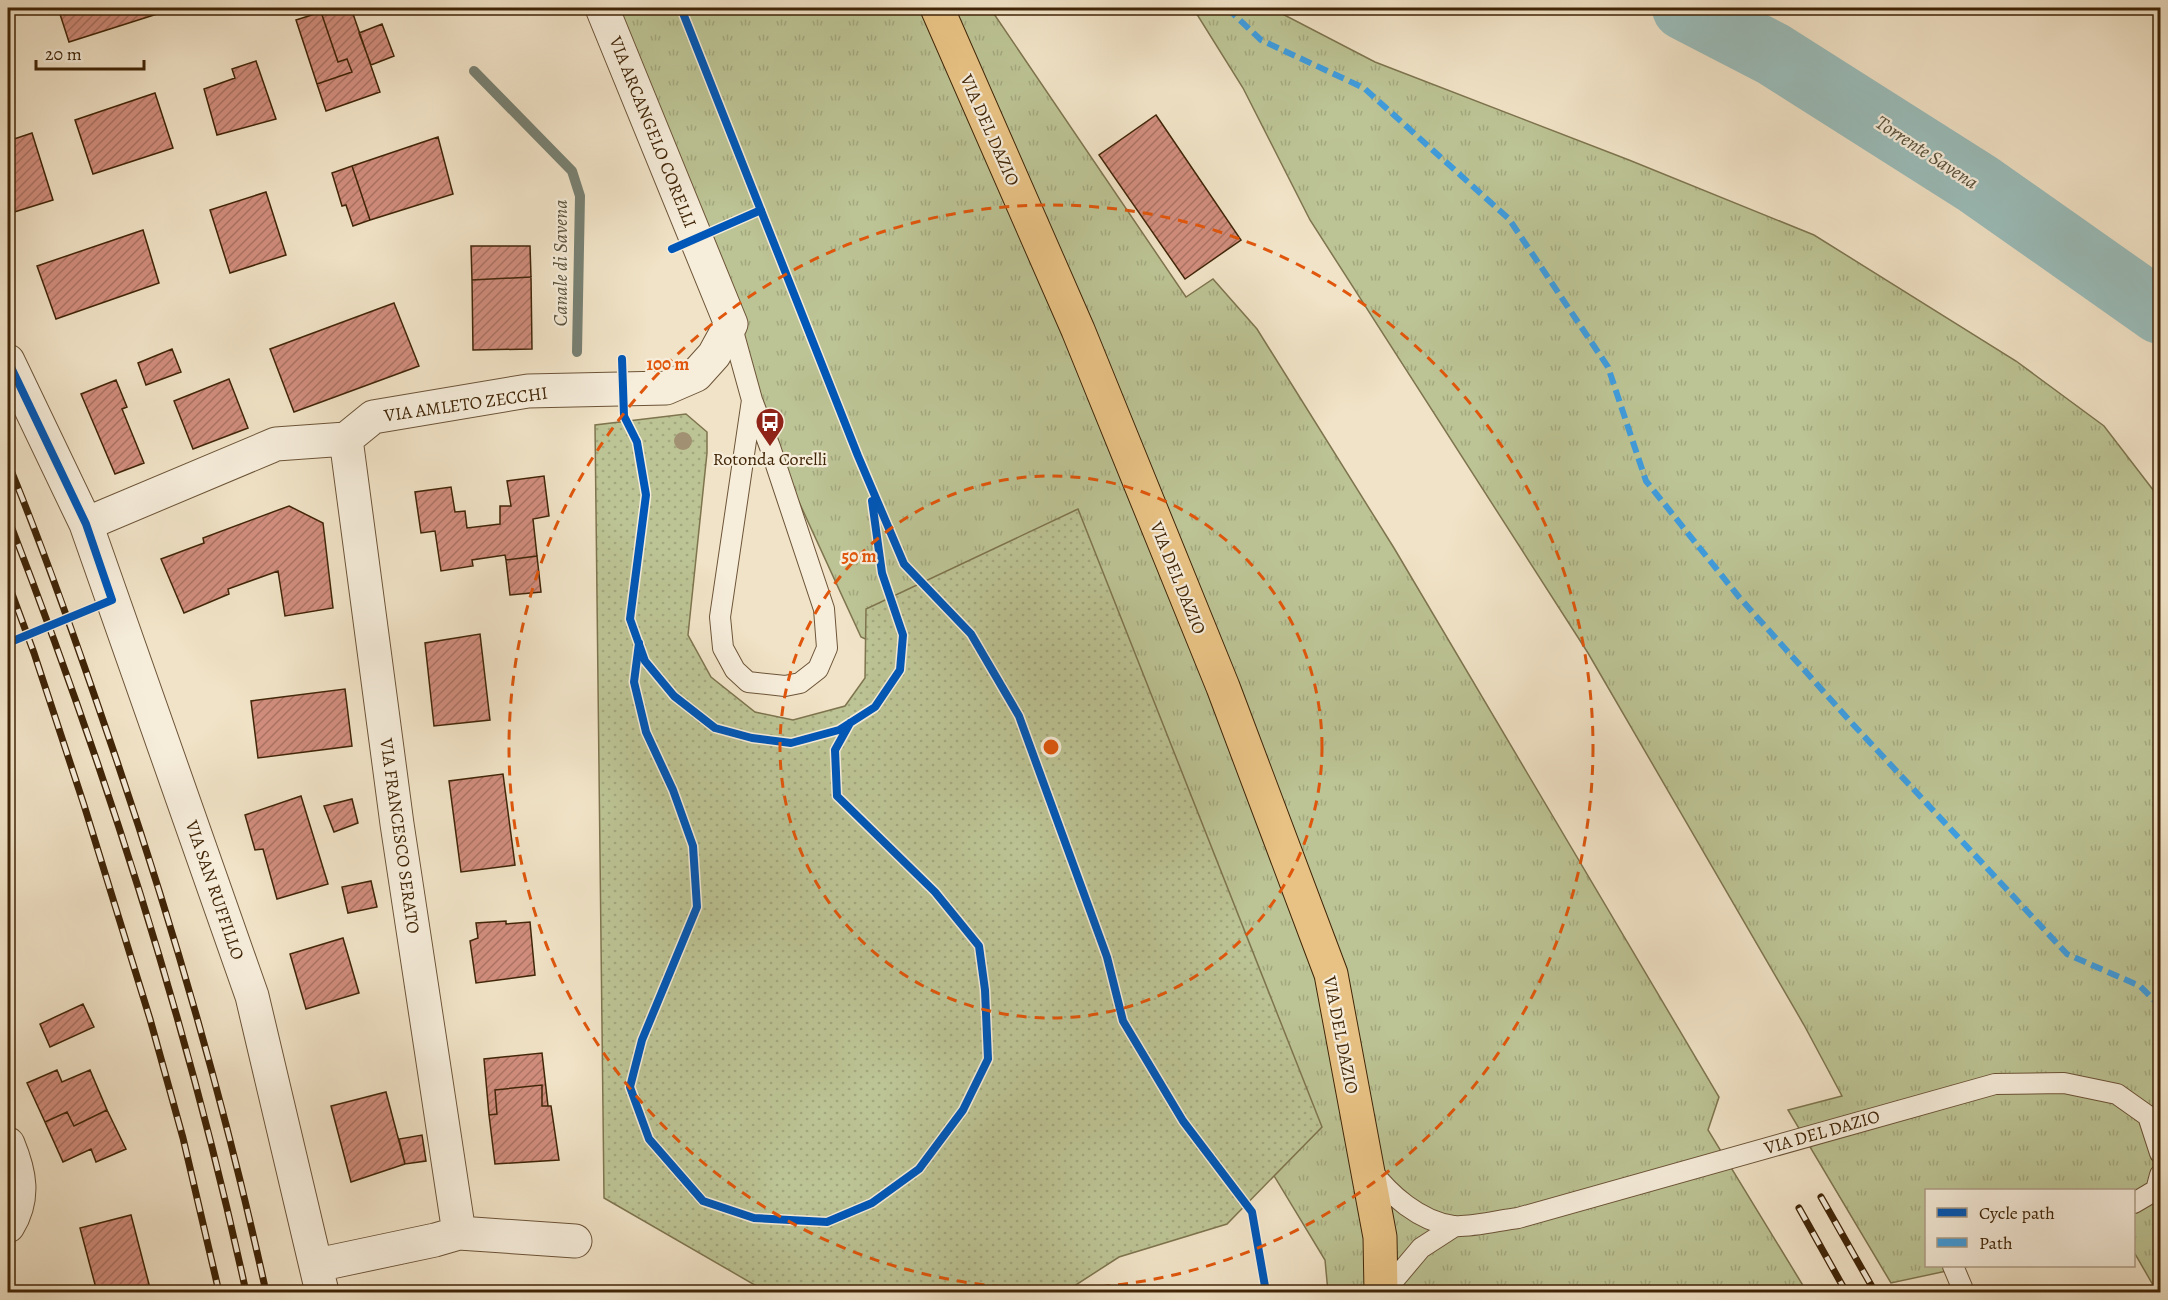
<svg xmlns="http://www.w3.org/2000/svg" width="2168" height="1300" font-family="Alegreya,serif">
<defs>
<pattern id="grass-tufts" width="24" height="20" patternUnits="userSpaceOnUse" patternTransform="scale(1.5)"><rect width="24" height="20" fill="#bcc394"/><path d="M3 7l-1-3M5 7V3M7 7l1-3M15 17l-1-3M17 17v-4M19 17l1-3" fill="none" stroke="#a3a77e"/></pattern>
<pattern id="park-dots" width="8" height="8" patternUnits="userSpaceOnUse" patternTransform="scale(1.5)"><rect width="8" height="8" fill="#bcc394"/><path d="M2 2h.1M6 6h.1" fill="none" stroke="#a3a77e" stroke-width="1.8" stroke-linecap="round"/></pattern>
<pattern id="building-hatch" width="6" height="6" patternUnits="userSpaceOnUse" patternTransform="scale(1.5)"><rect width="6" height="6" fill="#d18d7d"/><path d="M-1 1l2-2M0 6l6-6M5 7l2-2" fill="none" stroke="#ab7364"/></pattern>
</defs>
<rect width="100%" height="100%" fill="#f1e3c7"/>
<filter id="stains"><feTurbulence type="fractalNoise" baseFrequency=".00333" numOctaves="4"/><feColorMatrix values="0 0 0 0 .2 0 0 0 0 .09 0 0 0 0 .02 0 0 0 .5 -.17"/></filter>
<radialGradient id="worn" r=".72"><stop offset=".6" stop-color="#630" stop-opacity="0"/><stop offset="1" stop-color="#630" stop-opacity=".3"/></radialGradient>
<path fill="url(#grass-tufts)" stroke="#7e744e" stroke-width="1.5" d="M586 8H990L1186 297 1213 279 1257 329 1394 548 1719 1097 1708 1130 1807 1292H1328L1325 1260 1216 1080 946 676 861 637C765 429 670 221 586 8Z
M1193 8H1271L1375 62 1629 160 1814 235 2016 361 2104 426 2157 495 2160 500V1292H2157L2134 1252V1190H1926V1266H1970L1891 1283 1788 1110 1842 1096 1804 1025 1588 653 1310 220 1243 88Z"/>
<path fill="url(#park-dots)" stroke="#7e744e" stroke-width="1.5" d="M686 414 707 432V453L688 635 711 677 755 712 793 720 845 706 865 678 866 609 1078 509 1322 1127 1227 1224 1119 1257 1065 1292H767L604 1198 595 425Z"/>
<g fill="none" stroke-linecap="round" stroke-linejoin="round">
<path stroke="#778072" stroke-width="10" d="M474 71 572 171 580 196 577 352"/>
<path stroke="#9bbdba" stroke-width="64" d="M1684 8 1773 54 1978 184 2160 312"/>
</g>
<path fill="url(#building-hatch)" stroke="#402507" stroke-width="1.5" d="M58 8H176L69 42Z
M333 8H351L380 92 326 111 317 84 352 72 347 59 338 62 321 12Z
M321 12 338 62 347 59 352 72 317 84 296 20Z
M382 24 394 56 371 65 359 33Z
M256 61 276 119 217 135 204 89 235 78 232 69Z
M155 93 173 148 93 174 75 120Z
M1156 115 1241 240 1185 279 1099 155Z
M32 133 53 200 11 213 8 202V141Z
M438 137 453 194 370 220 352 166Z
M352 166 370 220 353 226 346 205 342 206 332 173Z
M266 192 286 255 230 273 210 210Z
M143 230 159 283 56 319 37 266Z
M471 246H530L531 277 472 280Z
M531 277 532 349 473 350 472 280Z
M394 303 419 366 294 412 270 349Z
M172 349 181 372 146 385 138 363Z
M229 379 248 428 193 449 174 401Z
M116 380 127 407 122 409 144 463 115 474 81 394Z
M544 476 549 516 533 519 537 556 506 560 505 555 472 560 473 566 441 571 435 531 421 533 415 492 451 487 455 512 465 511 467 528 500 524V506H511L507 481Z
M289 506 323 523 333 608 285 616 278 571 228 589 229 594 184 613 161 559 204 543 203 538Z
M537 556 541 592 510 595 506 560Z
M480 634 490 720 434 726 425 643Z
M345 689 352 746 258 758 251 701Z
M503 774 515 865 461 872 449 781Z
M301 796 328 884 277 899 263 849 255 850 245 815Z
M352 799 358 823 334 832 324 806Z
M371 881 377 907 348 913 342 887Z
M506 921V924L530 922 535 975 476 983 470 941 478 938 476 923Z
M343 938 359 993 306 1009 290 954Z
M83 1004 94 1027 50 1047 40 1024Z
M542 1053 548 1106H542V1085L495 1090 497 1114 489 1115 484 1059Z
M57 1070 62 1082 90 1070 107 1110 74 1126 67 1112 45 1122 27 1083Z
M542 1085V1106H551L559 1160 495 1164 489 1115 497 1114 495 1090Z
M386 1092 405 1164 351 1182 331 1106Z
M107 1110 126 1149 96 1162 91 1149 63 1162 45 1122 67 1112 74 1126Z
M422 1135 426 1161 405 1164 399 1139Z
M131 1215 151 1292H97L80 1228Z
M571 1289V1292H507Z"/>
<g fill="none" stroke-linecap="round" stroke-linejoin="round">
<g stroke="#6c5437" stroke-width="22">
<path id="lane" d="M731 324 752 400 770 447 824 609 827 648 818 669 800 683 785 686 748 682 735 670 723 648 720 617 752 400
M1370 1169C1390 1195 1419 1221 1453 1226 1468 1228 1501 1220 1518 1218L1995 1084 2064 1083 2117 1094 2148 1116 2160 1153
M2134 1203 2156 1190 2160 1175
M1953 1266 1964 1292
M1384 1292 1421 1248 1455 1226"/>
</g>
<g stroke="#6c5437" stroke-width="35">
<path id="street" d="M8 361 86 524 252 996 322 1292
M86 524 276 444 346 439 373 417 528 391 666 388 696 375 714 355 731 324 602 8
M8 1144C20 1173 25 1198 8 1226
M459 1233 575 1241
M317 1265 435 1240 459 1233 397 824 346 439"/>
</g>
<g stroke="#402507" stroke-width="35">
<path id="primary" d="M937 8 1078 330 1223 687 1331 974 1380 1237 1381 1292"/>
</g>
<path stroke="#402507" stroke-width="4" stroke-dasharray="1.5 3" stroke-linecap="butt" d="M8 643 82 613"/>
<use href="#lane" stroke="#f6eddb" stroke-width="20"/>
<use href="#street" stroke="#f6eddb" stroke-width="33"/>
<use href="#primary" stroke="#e8c284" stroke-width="33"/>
<g stroke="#402507" stroke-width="7">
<path id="rail" d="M8 463C45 552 77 644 108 735 171 918 225 1104 266 1292
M8 518C106 770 189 1028 246 1292
M8 583 34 653 84 805 150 1019 183 1138 219 1292
M1821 1197 1875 1292
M1799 1208 1846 1292"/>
</g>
<use href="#rail" stroke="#f6eddb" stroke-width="4.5" stroke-dasharray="14" stroke-linecap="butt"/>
<path stroke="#3f9cdd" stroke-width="6" stroke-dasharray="12 6" stroke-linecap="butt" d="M1227 8 1261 40 1364 88 1509 219 1608 367 1646 481 1739 597 1849 720 2067 954 2140 986 2160 1006"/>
<g stroke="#f6eddb" stroke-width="11">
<path id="cycleway" d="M681 8 858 456 904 564 971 634 1019 716 1107 957 1123 1021 1183 1121 1252 1212 1266 1292
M672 249 761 210
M622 359 624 416 637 442 646 495 630 619 645 661 674 696 715 728 752 738 791 743 839 730 875 707 900 670 903 635 882 573 872 501
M8 361 86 524 112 600 8 643
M639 643 634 682 646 732 673 790 693 846 697 907 642 1040 630 1087 649 1139 703 1201 754 1218 827 1222 872 1203 919 1169 963 1110 988 1059 985 990 979 946 935 892 837 796 835 750 850 723"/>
</g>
<use href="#cycleway" stroke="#0057b8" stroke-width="8"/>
</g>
<circle fill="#a19071" cx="683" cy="441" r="9"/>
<g fill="none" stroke="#e0560c" stroke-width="3" stroke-dasharray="10 8">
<circle cx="1051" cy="747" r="271"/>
<circle cx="1051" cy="747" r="542"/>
</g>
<defs>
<g id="bus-pin" transform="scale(1.5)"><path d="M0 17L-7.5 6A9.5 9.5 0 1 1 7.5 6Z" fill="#8f2418" stroke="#f6eddb"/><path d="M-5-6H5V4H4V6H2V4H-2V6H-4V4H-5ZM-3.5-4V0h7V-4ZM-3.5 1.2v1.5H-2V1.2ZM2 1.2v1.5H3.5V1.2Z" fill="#fff"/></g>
</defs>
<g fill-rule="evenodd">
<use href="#bus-pin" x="770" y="422"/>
</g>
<g text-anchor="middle" stroke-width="4.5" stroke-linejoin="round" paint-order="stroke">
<g font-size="18" fill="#402507" stroke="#f6eddb">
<text transform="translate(990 130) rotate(66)" y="6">VIA DEL DAZIO</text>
<text transform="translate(653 132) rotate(68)" y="6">VIA ARCANGELO CORELLI</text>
<text transform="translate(466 404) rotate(-8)" y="6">VIA AMLETO ZECCHI</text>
<text transform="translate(1178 578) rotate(68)" y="6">VIA DEL DAZIO</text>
<text transform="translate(400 836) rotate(82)" y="6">VIA FRANCESCO SERATO</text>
<text transform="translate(215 890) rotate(71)" y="6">VIA SAN RUFFILLO</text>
<text transform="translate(1341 1035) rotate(79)" y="6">VIA DEL DAZIO</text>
<text transform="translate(1822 1132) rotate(-16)" y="6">VIA DEL DAZIO</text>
</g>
<g font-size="18" fill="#402507" stroke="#f6eddb">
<text x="770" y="465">Rotonda Corelli</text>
</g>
<g font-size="20" font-style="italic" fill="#5b533d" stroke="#f6eddb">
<text transform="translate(1927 152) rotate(33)" y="7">Torrente Savena</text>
<text transform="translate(560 263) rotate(-90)" y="7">Canale di Savena</text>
</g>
</g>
<circle cx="1051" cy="747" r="9" fill="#e0560c" stroke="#f6eddb" stroke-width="3"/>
<g font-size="18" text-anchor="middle" font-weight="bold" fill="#e0560c" stroke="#f6eddb" stroke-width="4.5" stroke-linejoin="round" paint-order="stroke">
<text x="668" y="370">100 m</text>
<text x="859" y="562">50 m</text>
</g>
<rect width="2168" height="1300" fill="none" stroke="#f1e3c7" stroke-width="30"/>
<rect x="9" y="9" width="2150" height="1282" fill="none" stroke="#402507" stroke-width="3"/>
<rect x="15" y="15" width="2138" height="1270" fill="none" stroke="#402507" stroke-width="1.5"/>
<rect x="1925" y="1189" width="210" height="78" fill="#f6eddb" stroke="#ad9d86" stroke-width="1.5"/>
<rect x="1937" y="1208" width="30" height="9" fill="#0057b8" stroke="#ad9d86" stroke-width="1.5"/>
<text x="1979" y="1219" font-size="18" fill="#402507">Cycle path</text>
<rect x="1937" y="1238" width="30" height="9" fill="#3f9cdd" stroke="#ad9d86" stroke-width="1.5"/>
<text x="1979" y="1249" font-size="18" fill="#402507">Path</text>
<path d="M36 60v9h108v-9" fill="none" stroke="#402507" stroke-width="3"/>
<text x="45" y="60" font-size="18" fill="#402507" stroke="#f6eddb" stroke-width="4.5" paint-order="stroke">20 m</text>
<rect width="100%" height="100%" filter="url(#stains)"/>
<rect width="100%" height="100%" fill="url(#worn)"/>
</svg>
